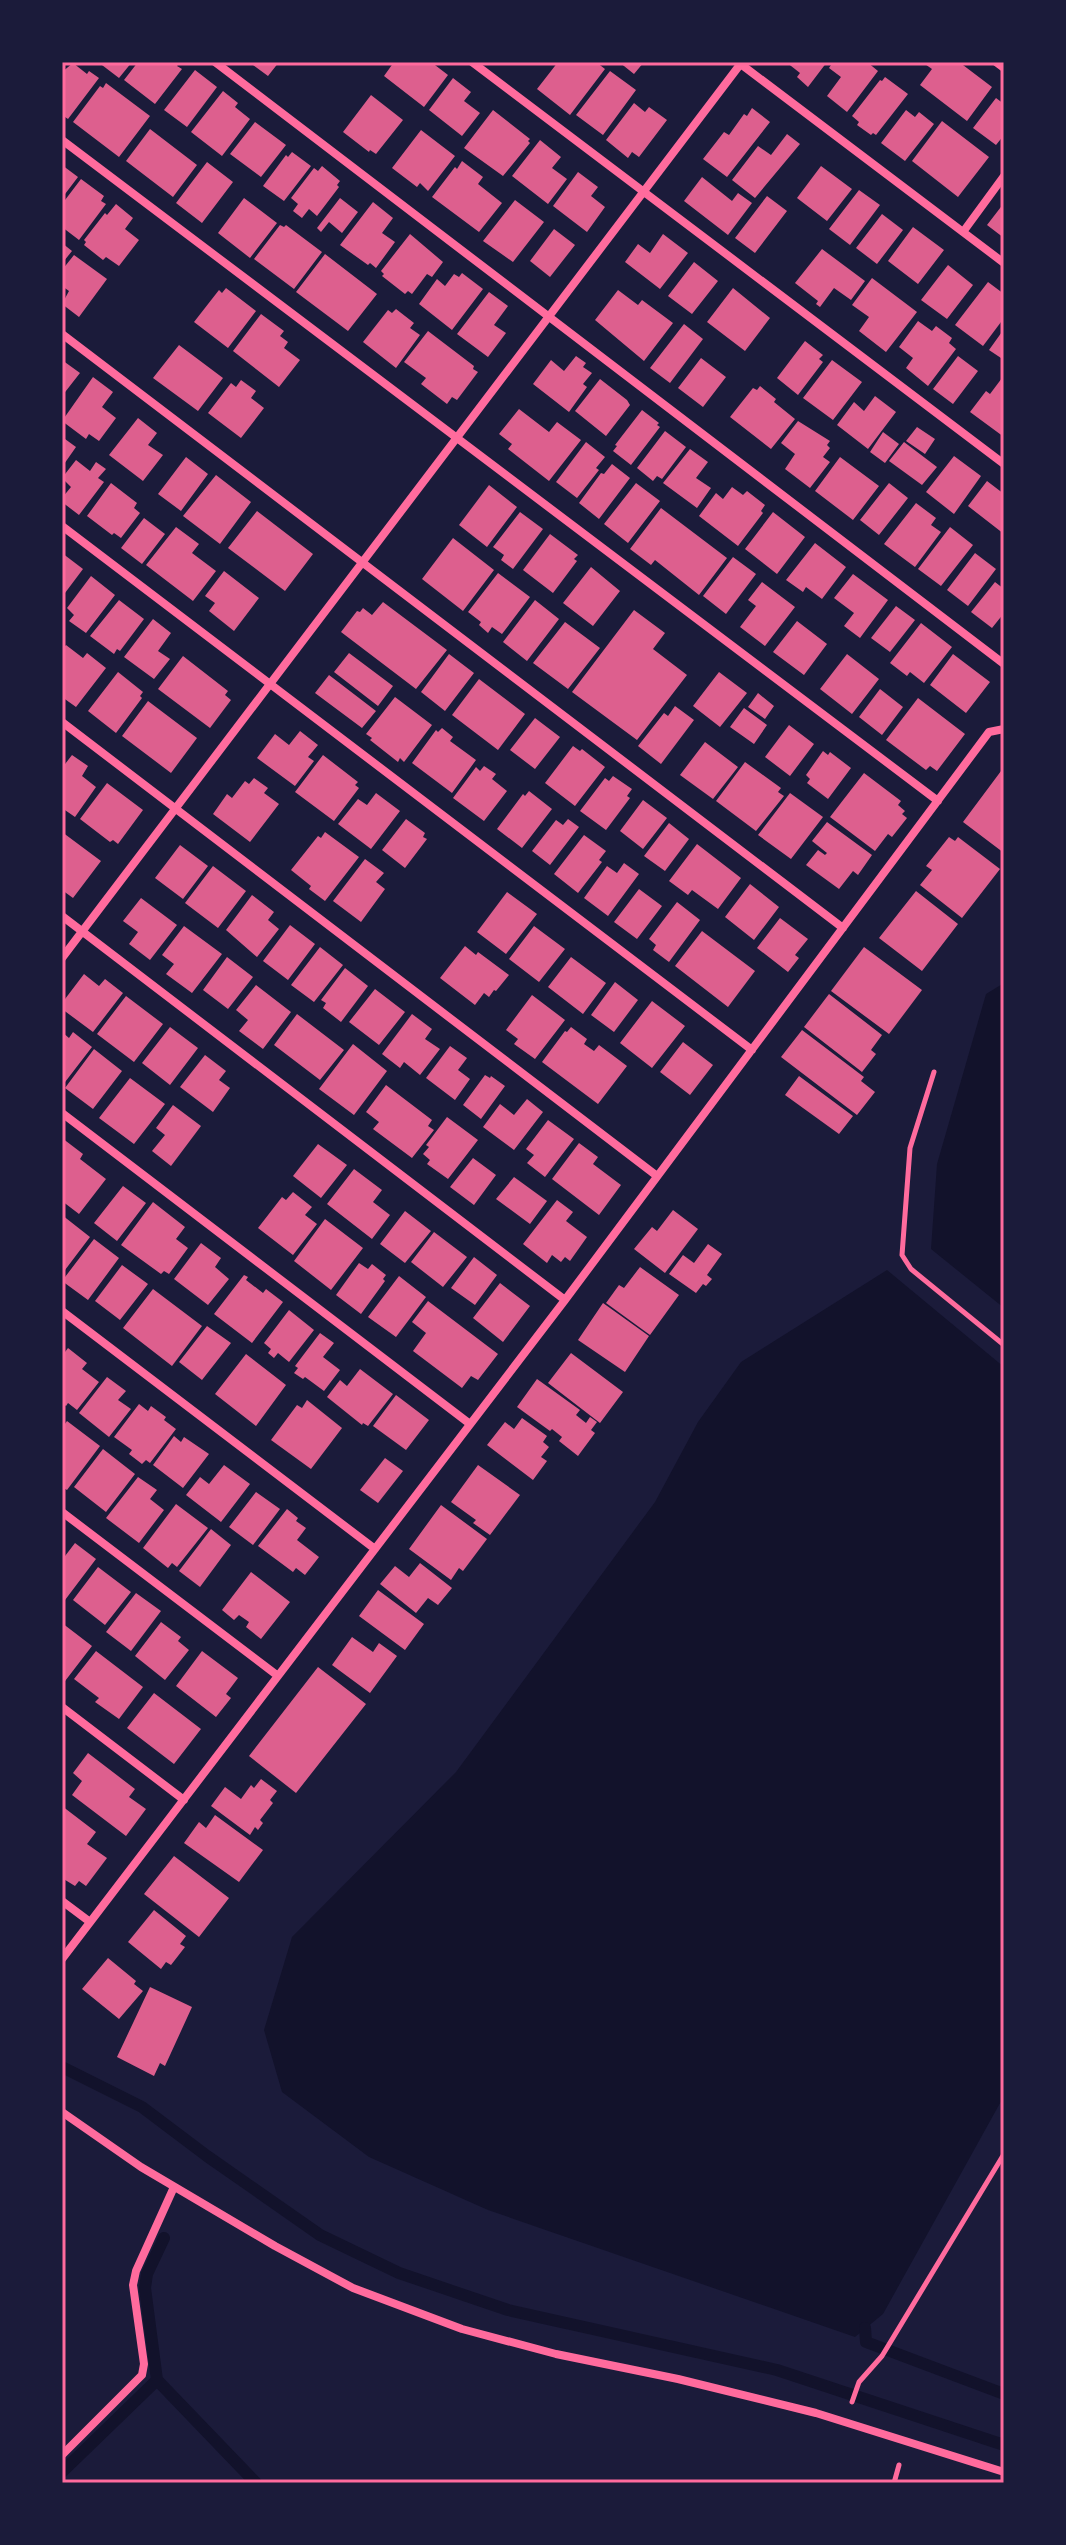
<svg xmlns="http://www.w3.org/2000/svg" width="1066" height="2545" font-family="Overpass,sans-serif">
<rect width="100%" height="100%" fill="#1b1b3a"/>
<path fill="#12122b" d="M1004 983V1308L931 1249 937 1164 986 994Z
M887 1270 1004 1367V2096L883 2314 855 2337 488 2210 369 2157 282 2092 264 2030 292 1937 456 1772 655 1502 698 1422 741 1362Z"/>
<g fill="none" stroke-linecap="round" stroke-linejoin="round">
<path stroke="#12122b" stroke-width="12" d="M62 2067 142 2107 207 2156 320 2235 399 2273 508 2310 777 2370 1004 2445
M865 2328 866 2342 1004 2394
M157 2380 256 2483
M62 2472 157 2380 145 2288 147 2274 164 2238"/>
</g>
<path fill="#dd5f8e" d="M98 62H132L119 78Z
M138 62H180L177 66 182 69 155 104 124 80Z
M249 62H279L268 76Z
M394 62H431L448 75 424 107 384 76Z
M558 62H596L605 69 570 115 537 89Z
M619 62H644L634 74Z
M786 62H827L808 87 797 77 800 73Z
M833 62H867L878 71 847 112 827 96 841 77 829 68Z
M922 62H959L992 87 967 121 920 85 932 69Z
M73 63 87 74 89 71 99 78 68 119 62 115V72Z
M195 70 217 87 187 127 164 110Z
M610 71 636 90 603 135 576 115Z
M885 77 908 94 876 135 873 133 871 135 857 125 859 122 852 116 880 80 882 81Z
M453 78 471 92 464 101 480 113 462 136 429 110Z
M106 83 150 116 119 157 73 122 100 86 103 88Z
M223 91 238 103 235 107 250 119 222 156 191 132Z
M371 95 403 120 376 154 370 150 369 152 343 132Z
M996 98 1004 104V135L996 145 973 128Z
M634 103 645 112 649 107 667 120 639 157 632 152 628 158 606 140Z
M752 108 770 122 727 177 703 159 724 132 729 135 744 114 747 116Z
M493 110 530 139 528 141 530 143 503 176 464 148Z
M906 110 915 117 919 112 934 124 905 161 881 143Z
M942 121 989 157 958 197 912 161Z
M255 122 286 145 261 177 230 154Z
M150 129 197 165 173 197 126 161Z
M421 130 455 156 428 191 420 183 417 187 392 168Z
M787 134 800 144 755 198 732 180 758 146 771 155Z
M540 140 561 157 552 168 567 179 548 204 512 176Z
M292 152 311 166 284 201 263 186 286 155 288 157Z
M462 161 483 177 478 184 502 203 479 232 432 197 455 167 457 169Z
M207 162 233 182 202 223 176 203Z
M62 165 78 177 62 198Z
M322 166 340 181 337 185 339 187 317 216 309 209 302 218 293 211 298 204 291 198 314 168 318 171Z
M821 166 852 189 827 221 797 198Z
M578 172 598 187 591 196 605 207 587 232 553 206Z
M702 177 732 201 738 193 752 203 728 235 684 201Z
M81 179 104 196 101 201 106 204 79 240 62 227V204Z
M859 190 880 205 850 245 829 229Z
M767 196 787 211 755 253 735 238Z
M244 198 277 223 250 258 218 233Z
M340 198 358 212 342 233 329 222 321 232 317 228Z
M515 200 544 222 513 262 483 241Z
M373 202 393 218 382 233 395 242 376 268 370 263 368 265 340 245Z
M1004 203V238L987 225Z
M116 204 133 218 125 229 139 240 119 266 106 257 103 260 84 245 86 242 84 240 105 213 107 215Z
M882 214 903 230 877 264 856 248Z
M280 225 284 227 286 225 322 252 294 289 254 259Z
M913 227 944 250 918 284 888 261Z
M554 229 575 245 550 277 530 261Z
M410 234 443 262 432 277 427 274 412 294 408 291 405 294 382 276 384 274 381 271Z
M663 234 688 253 660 289 625 262 638 244 650 253Z
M62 243 72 251 64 261 62 260Z
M822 249 865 281 851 300 834 288 820 307 816 304 818 301 795 283Z
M325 254 377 294 348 331 296 292Z
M74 255 107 279 79 317 62 304 69 291 62 286V270Z
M694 262 718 281 692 314 668 296Z
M948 265 973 285 947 319 921 300Z
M462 273 483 289 452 330 419 304 437 279 445 286 454 274 459 277Z
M872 278 917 312 886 352 859 331 869 317 852 305Z
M988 282 1004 294V318L983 346 955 325Z
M226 288 256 311 228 348 194 322 219 290 222 293Z
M733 288 770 318 745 351 707 322Z
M618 290 638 305 642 300 673 323 644 361 595 320Z
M489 292 508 306 494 325 506 333 488 357 457 334Z
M396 309 414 323 410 328 420 335 396 368 363 342 388 310 392 313Z
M261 314 284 331 280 336 288 342 284 348 300 360 279 387 233 351Z
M918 321 932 331 936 326 952 338 949 343 956 349 928 386 906 368 913 358 899 347Z
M684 324 703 339 670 383 650 368Z
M1004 329V360L989 350Z
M428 331 474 366 473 369 478 372 457 400 452 397 447 404 421 384 426 378 404 362Z
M805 341 823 355 819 359 823 362 798 395 777 378Z
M179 345 223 378 198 411 153 378Z
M576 356 586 363 583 367 592 373 583 384 587 387 569 412 533 384 551 360 564 371Z
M958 356 978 371 953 404 933 389Z
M701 358 726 377 703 407 678 388Z
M62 360 80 373 62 396Z
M832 360 862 382 833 420 803 398Z
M93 377 113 392 102 407 116 418 99 441 89 434 86 439 62 421Z
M1002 378 1004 379V437L970 412 986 391 990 394Z
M600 379 627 400 630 405 606 436 575 411Z
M241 380 256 391 251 398 264 408 241 438 208 413 231 383 236 387Z
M760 386 776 399 774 402 795 419 771 449 730 417 753 388 757 390Z
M875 396 896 412 868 449 837 425 854 402 864 411Z
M519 409 549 432 557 422 581 440 549 481 508 449 512 444 499 434Z
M642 410 659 423 657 425 660 427 631 465 613 451 617 446 615 445Z
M138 418 157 433 148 445 163 455 143 481 109 455Z
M798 421 830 441 827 445 830 448 823 457 830 462 810 488 785 469 795 454 781 443Z
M917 427 935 439 925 454 906 441Z
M665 431 686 447 662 479 657 476 653 481 637 468Z
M883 432 899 444 885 463 870 452Z
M65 439 76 447 62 467V443Z
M586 442 605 457 596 468 599 470 577 498 556 482Z
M904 442 937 467 922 485 889 461Z
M690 449 708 462 696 478 711 488 697 508 663 483Z
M954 456 981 476 954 514 926 492Z
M186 457 208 474 181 511 158 494Z
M840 457 879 486 853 520 815 491Z
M76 460 90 471 96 462 106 469 98 478 104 482 79 515 62 502V498L71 487 62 478Z
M612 464 630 478 599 519 579 503 601 473 604 474Z
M216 475 251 502 220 544 183 516Z
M987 481 1004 494V534L968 506Z
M111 483 137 503 134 508 140 513 121 538 114 533 112 535 87 516Z
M636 483 660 501 628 543 604 524Z
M889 483 908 498 879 535 860 520Z
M489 485 517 507 487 547 459 525Z
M732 487 743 495 747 491 765 505 761 511 763 513 738 546 699 516 716 493 723 499Z
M916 503 936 518 931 525 941 532 915 567 884 544Z
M661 508 727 558 699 595 655 560 651 565 630 549Z
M257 511 313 554 285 591 228 548Z
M520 512 543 529 513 569 501 560 504 555 493 547Z
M773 512 805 537 777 574 745 549Z
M144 518 165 534 142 564 121 548Z
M176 527 199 544 192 553 216 571 193 601 146 565Z
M950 527 973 545 941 586 918 569Z
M550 534 578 555 574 559 577 561 553 593 523 570Z
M453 538 494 570 463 611 422 579Z
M815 543 846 567 822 599 806 587 803 592 786 580Z
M62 553 83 569 62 597Z
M975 553 996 569 968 606 947 590Z
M733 557 756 574 726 614 703 596Z
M591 567 620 591 593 626 563 603Z
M224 571 259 598 234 631 209 611 215 603 205 596Z
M498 573 530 597 502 634 492 627 488 633 479 625 481 622 468 612Z
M853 574 888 600 860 638 844 626 854 613 834 598Z
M91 576 115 595 86 633 69 621 74 615 67 608Z
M762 582 795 607 765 646 740 627 756 606 748 600Z
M995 582 1004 589V613L992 628 971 612Z
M119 600 144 619 120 651 117 649 114 654 90 636Z
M535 600 559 619 527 661 503 642Z
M383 602 447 650 416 689 341 632 357 611 360 612 363 608 372 615Z
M896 606 915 620 890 652 871 638Z
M634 610 665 633 653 649 687 675 637 740 572 692Z
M153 619 171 633 158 651 170 659 154 679 124 657Z
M797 621 827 644 804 675 773 652Z
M565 622 600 648 568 689 533 663Z
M921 623 952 647 924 683 910 672 907 676 890 663Z
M66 645 83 658 87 653 106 668 76 707 62 697V650Z
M349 653 393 686 378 706 334 672Z
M449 654 474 673 445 711 421 692Z
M847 654 879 679 852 714 820 689Z
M953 654 990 682 966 713 930 685Z
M183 656 228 691 225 695 231 700 210 728 158 689Z
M118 672 143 692 140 696 142 698 116 733 88 711Z
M719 672 747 693 720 727 693 706Z
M329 675 376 711 362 728 315 693Z
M479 679 525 714 498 750 452 715Z
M880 689 903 707 882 735 859 717Z
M758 693 774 706 765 719 748 707Z
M395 697 432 725 404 762 400 758 398 762 370 740 372 738 366 734Z
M918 698 965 734 937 771 930 766 926 770 886 740Z
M148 701 197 738 171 773 122 736Z
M675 706 694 720 661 764 638 746 664 713 668 716Z
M744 708 767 725 754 744 730 727Z
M535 718 560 737 535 769 510 750Z
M789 725 814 744 790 776 765 757Z
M442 728 453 737 450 741 476 760 452 793 412 763 436 730 438 732Z
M300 731 318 745 308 757 314 761 295 786 257 758 275 734 289 745Z
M705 742 738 767 713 799 680 775Z
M573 746 580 751 582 749 605 767 575 806 545 783Z
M823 751 828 755 830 752 851 768 828 799 807 783 810 779 806 775Z
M72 755 88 766 82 776 96 787 75 817 62 808 64 805 62 804V768Z
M323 755 358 782 355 785 359 788 334 821 295 792Z
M745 762 781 788 778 792 784 796 756 831 716 801Z
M484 766 496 774 492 779 507 791 484 821 453 798 476 767 480 771Z
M1004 767V853L963 822Z
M864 773 901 801 898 805 905 811 902 814 907 818 892 837 888 834 875 851 830 817Z
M613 776 632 789 627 796 630 798 606 830 580 811 605 778 609 781Z
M254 778 268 788 264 793 279 804 250 842 213 814 227 794 232 798 245 781 249 784Z
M107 783 143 810 118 844 113 840 110 842 80 819Z
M529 791 552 809 522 848 497 829 523 794 525 796Z
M376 793 400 811 371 849 338 824 358 799 367 805Z
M790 793 823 817 791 859 758 835Z
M643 800 667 818 643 849 620 831Z
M406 819 425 833 423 837 427 839 405 868 382 850Z
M568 819 579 827 550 865 532 851 556 820 563 825Z
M827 822 872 855 858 875 853 871 839 889 806 865 818 850 825 855 827 853 812 841Z
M669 823 689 839 665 871 644 856Z
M62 832 101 861 73 898 62 890Z
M325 832 359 857 325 901 309 889 311 886 291 870 318 836 321 838Z
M584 835 606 851 599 860 602 862 578 893 554 874Z
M949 837 955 841 958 837 1000 869 962 918 920 885 932 870 926 866Z
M697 844 741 878 718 909 692 890 688 895 669 881Z
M180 845 208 866 183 899 155 878Z
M365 859 384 873 376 882 385 889 361 922 333 901Z
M624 863 639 874 608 916 584 898 607 866 617 873Z
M213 866 246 891 218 928 185 903Z
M750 884 779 907 754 940 725 917Z
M639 889 662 906 637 939 614 922Z
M916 891 958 924 922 971 879 938Z
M507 892 537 914 506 954 477 932Z
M252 895 274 912 268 920 279 929 257 957 226 930Z
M141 898 177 925 150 960 129 944 138 932 123 921Z
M677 902 700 920 669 962 653 950 656 945 649 939Z
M780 918 808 939 795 955 799 958 788 972 757 948Z
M290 925 315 944 288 980 263 961Z
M184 926 222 954 192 993 166 974 174 964 162 955Z
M534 926 565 949 539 982 509 959Z
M702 931 755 971 728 1007 675 966Z
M465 946 476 955 478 952 509 975 496 991 494 990 489 997 484 993 475 1005 440 978Z
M320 947 343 965 314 1002 291 985Z
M864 947 922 990 889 1034 831 991Z
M227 957 253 977 228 1009 203 990Z
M571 957 606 983 583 1014 548 987Z
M345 968 368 986 341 1022 323 1008 326 1003 321 1000Z
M84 974 99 986 105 979 123 993 93 1032 62 1009V1003Z
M615 982 638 1000 614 1032 591 1015Z
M256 985 291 1012 263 1049 239 1031 248 1020 236 1010Z
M375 989 405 1012 379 1045 349 1022Z
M829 994 882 1035 871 1050 876 1054 862 1072 804 1027Z
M532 995 565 1020 535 1059 514 1044 518 1039 506 1030Z
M126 996 163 1024 134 1062 97 1034Z
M652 1001 685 1026 652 1068 620 1043Z
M297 1014 344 1050 320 1080 274 1045Z
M412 1014 432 1029 425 1039 440 1049 420 1075 404 1062 400 1068 382 1054Z
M170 1027 198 1048 170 1085 142 1063Z
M571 1027 587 1039 584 1044 594 1051 599 1045 627 1066 598 1104 542 1062 565 1031 567 1032Z
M802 1030 864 1077 861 1081 875 1092 857 1115 781 1057Z
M62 1032 69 1038 73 1032 92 1047 62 1086Z
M683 1042 713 1065 690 1095 660 1072Z
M353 1044 387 1071 354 1115 319 1089Z
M450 1046 467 1058 458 1070 470 1079 455 1100 426 1078Z
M94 1049 122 1071 93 1109 65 1088Z
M205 1055 226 1071 219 1080 230 1088 213 1112 180 1087Z
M485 1075 490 1078 491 1076 505 1086 481 1119 463 1105Z
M799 1076 853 1116 839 1134 785 1095Z
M130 1078 165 1104 134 1144 99 1118Z
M386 1085 432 1120 428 1126 434 1130 412 1158 373 1129 379 1122 366 1112Z
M527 1099 543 1112 514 1150 483 1127 500 1104 514 1115Z
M173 1105 201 1126 171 1166 152 1151 165 1135 156 1128Z
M447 1117 478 1140 448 1179 427 1164 430 1160 423 1154 429 1147 426 1145Z
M548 1120 574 1139 545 1177 527 1163 534 1155 526 1149Z
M62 1138 83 1154 80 1159 106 1179 79 1214 62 1201Z
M579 1143 598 1157 593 1164 621 1185 599 1215 552 1179Z
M318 1144 347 1165 321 1198 293 1176Z
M473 1158 496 1175 474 1205 450 1187Z
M354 1169 382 1190 373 1202 390 1215 372 1239 327 1204Z
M514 1177 547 1201 530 1224 496 1199Z
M123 1186 146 1203 117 1241 94 1223Z
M293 1192 312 1207 305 1215 317 1224 293 1255 258 1228 282 1197 286 1200Z
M557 1200 573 1212 566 1221 587 1237 570 1261 565 1257 561 1262 552 1255 547 1263 523 1244Z
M153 1202 185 1227 176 1239 188 1248 169 1274 164 1271 161 1274 121 1245Z
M673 1210 698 1229 665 1273 634 1249 652 1227 657 1231Z
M405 1211 431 1231 405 1263 380 1244Z
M62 1215 90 1237 62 1274Z
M325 1219 363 1248 331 1290 294 1261Z
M434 1232 467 1257 443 1287 411 1262Z
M94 1239 119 1258 88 1300 62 1281Z
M201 1243 221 1258 215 1267 229 1279 208 1305 174 1279Z
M708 1244 722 1254 707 1275 712 1279 706 1286 703 1284 696 1293 669 1274 683 1255 694 1263Z
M474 1257 497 1275 475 1305 451 1288Z
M359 1263 368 1269 372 1264 386 1275 383 1279 385 1281 361 1314 336 1295Z
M122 1265 148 1284 120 1320 95 1301Z
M640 1267 679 1295 650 1335 606 1303 619 1285 624 1288Z
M244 1275 248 1277 246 1280 263 1293 266 1289 283 1302 252 1343 214 1314Z
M399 1276 426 1297 396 1337 368 1317Z
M500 1283 530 1306 503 1342 473 1318Z
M153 1289 202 1326 172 1366 123 1328Z
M428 1301 498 1354 478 1380 471 1376 462 1388 413 1351 426 1333 412 1322Z
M603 1303 649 1336 625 1372 578 1340Z
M289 1310 314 1330 289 1362 278 1353 274 1358 268 1353 271 1349 264 1343Z
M207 1326 231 1343 202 1380 179 1362Z
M320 1333 334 1343 323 1357 340 1370 324 1391 305 1377 303 1379 294 1373 298 1368 295 1366Z
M68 1348 87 1363 82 1369 99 1382 77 1410 68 1403 66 1406 62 1403V1356Z
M571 1353 623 1392 600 1423 548 1383Z
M246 1354 286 1385 256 1426 215 1394Z
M360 1369 393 1394 368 1426 363 1423 362 1425 327 1397 340 1380 347 1386Z
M107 1377 126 1391 118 1400 131 1409 109 1437 79 1413Z
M537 1379 580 1410 576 1415 586 1423 590 1417 597 1422 591 1430 595 1433 578 1456 559 1441 562 1437 552 1429 550 1431 517 1407Z
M396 1395 429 1420 406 1450 373 1426Z
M307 1400 342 1428 311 1469 271 1440 297 1405 302 1408Z
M139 1404 148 1411 151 1406 166 1417 164 1420 176 1429 150 1463 146 1460 142 1464 129 1454 132 1450 114 1437Z
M522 1418 547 1436 543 1442 549 1447 541 1457 547 1461 533 1480 487 1445 505 1422 514 1429Z
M67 1421 100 1446 67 1490 62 1487V1428Z
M174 1436 181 1442 184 1437 209 1454 183 1488 153 1465Z
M103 1449 135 1474 106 1512 74 1487Z
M385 1458 403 1471 378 1503 360 1490Z
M224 1465 250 1484 221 1522 186 1495 200 1477 209 1484Z
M478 1465 520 1495 490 1535 473 1523 476 1520 451 1502Z
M138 1477 157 1490 150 1499 164 1510 139 1543 106 1518Z
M256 1492 280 1509 253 1545 229 1527Z
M176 1504 208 1528 177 1567 172 1563 168 1568 143 1548Z
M441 1505 487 1539 463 1571 459 1568 451 1580 409 1549Z
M287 1509 298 1518 296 1521 306 1528 297 1540 319 1557 305 1575 296 1568 293 1572 258 1546Z
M211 1529 231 1545 200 1587 179 1571Z
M75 1543 96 1559 62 1604V1560Z
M420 1563 452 1588 438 1605 428 1598 416 1613 380 1584 395 1566 409 1577Z
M98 1567 131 1592 105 1625 73 1600Z
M251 1572 290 1602 261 1639 246 1627 249 1622 239 1615 234 1620 222 1610Z
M378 1590 424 1624 405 1650 359 1616Z
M136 1593 161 1611 131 1651 106 1632Z
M161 1622 181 1637 178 1641 189 1650 165 1680 135 1656Z
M62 1623 92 1646 62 1685Z
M352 1637 373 1652 379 1643 397 1656 370 1693 332 1665Z
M96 1651 143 1687 119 1719 95 1702 99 1698 74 1679Z
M202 1651 238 1678 226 1694 231 1698 216 1717 176 1686Z
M318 1667 366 1704 296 1793 249 1756Z
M154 1693 201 1729 174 1764 127 1728Z
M88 1753 135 1789 129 1797 146 1809 126 1836 72 1795 82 1781 73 1773Z
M261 1779 277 1791 270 1800 273 1803 260 1820 263 1823 258 1830 255 1827 250 1835 211 1806 225 1787 241 1799 251 1785 254 1788Z
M62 1806 96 1832 87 1844 107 1858 86 1886 79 1881 75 1886 62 1878Z
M215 1815 263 1850 239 1882 184 1843 199 1822 206 1828Z
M174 1856 229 1898 199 1937 144 1894Z
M154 1910 186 1936 180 1944 185 1947 171 1965 166 1962 161 1969 128 1942Z
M108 1958 136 1981 134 1984 143 1991 119 2019 82 1989Z
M150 1987 192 2007 165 2066 160 2063 154 2076 117 2057Z"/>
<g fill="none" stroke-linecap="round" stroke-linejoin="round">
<path stroke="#ff6b9d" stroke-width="5" d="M934 1072 910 1148 902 1255 911 1269 1004 1345
M852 2402 859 2382 882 2356 1004 2154
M894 2483 899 2465"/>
<path stroke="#ff6b9d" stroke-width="8" d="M215 62 1004 664
M472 62 1004 464
M738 62 1004 263
M996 62 1004 68
M62 140 938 801
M963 232 1004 176
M62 334 843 928
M62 526 752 1050
M62 722 657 1176
M62 916 565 1300
M62 958 742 62
M62 1113 470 1424
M62 1311 375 1549
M62 1512 278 1676
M62 1707 184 1800
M62 1901 90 1922
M62 1959 565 1300 989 732 1004 729
M62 2112 141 2167 275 2246 353 2288 462 2329 556 2354 678 2379 816 2413 1004 2472
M62 2455 142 2375 144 2364 133 2285 136 2271 174 2187"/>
</g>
<rect width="1066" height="2545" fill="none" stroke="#1b1b3a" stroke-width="128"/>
<rect x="64" y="64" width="938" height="2417" fill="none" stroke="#ff6b9d" stroke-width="3"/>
</svg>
